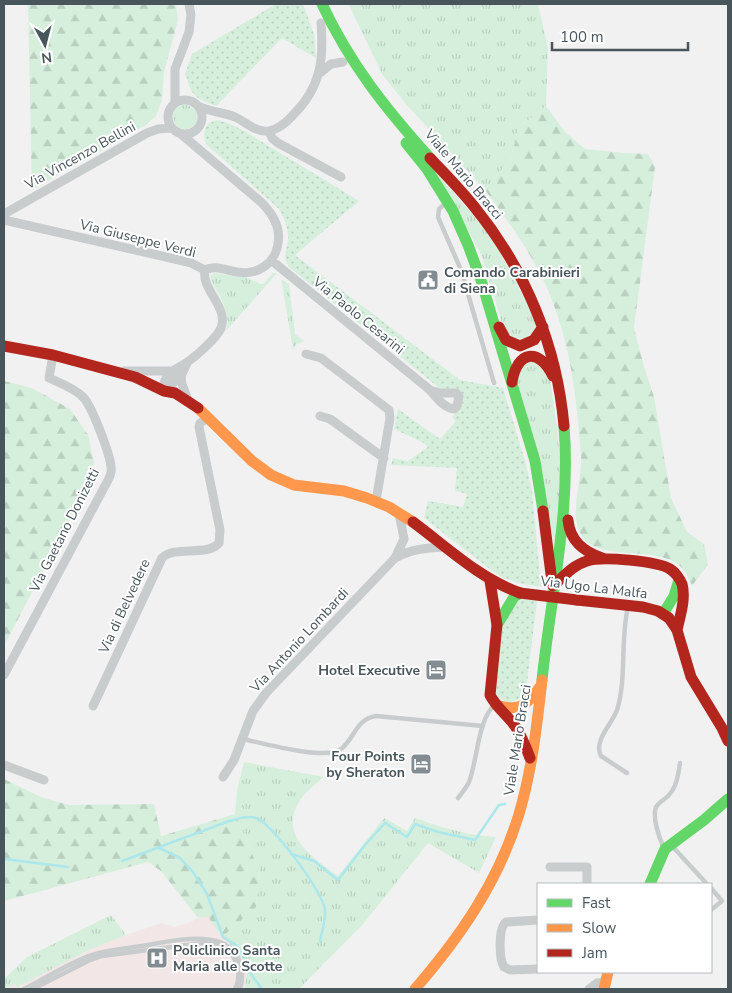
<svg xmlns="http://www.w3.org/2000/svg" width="732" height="993" font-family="'Nunito Sans',sans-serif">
<defs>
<pattern id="grass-tufts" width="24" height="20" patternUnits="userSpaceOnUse" patternTransform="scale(1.25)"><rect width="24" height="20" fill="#d6efdc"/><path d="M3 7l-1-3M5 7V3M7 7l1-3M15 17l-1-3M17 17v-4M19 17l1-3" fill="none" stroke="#b9cfbf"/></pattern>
<pattern id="forest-firs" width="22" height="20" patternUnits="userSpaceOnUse" patternTransform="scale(1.25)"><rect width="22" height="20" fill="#d6efdc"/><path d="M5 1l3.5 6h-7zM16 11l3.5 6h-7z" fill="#b9cfbf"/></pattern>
<pattern id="park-dots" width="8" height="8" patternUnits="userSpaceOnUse" patternTransform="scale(1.25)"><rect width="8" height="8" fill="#d6efdc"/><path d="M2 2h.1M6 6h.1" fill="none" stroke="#b9cfbf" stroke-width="1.8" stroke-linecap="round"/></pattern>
</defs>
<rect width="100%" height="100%" fill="#f1f1f1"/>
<path fill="#f3e6e6" d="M208 917 222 937 240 952 247 973 244 989H4L15 984 17 987 91 949 126 935 161 923 175 927 188 923 198 918Z"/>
<path fill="url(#grass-tufts)" d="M354 4H538L548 48 546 106 518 128 511 159 485 190 405 103 382 74 349 5Z
M173 117a12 12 0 1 1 24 0a12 12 0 1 1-24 0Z
M436 172 491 236 537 322 534 334 517 342 503 327 482 256Z
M214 273 248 278 260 284H263L273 273H277L226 331C232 313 219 296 211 280L210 277Z
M281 279 289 284 295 334 304 341 297 344 293 349Z
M527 362 540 363 550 379 558 433 561 488 556 550 515 381Z
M244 762 324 777C316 784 305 792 299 802 278 836 314 858 338 876L384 818 407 831 415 818C442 828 467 835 496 837L479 873 428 843 364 923 299 989H244C251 966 240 951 222 937L256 907 260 872 235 814 237 790Z
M111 915 126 935 91 949 17 987 15 984 4 989V979L27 957Z"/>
<path fill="url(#forest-firs)" d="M53 4H176L178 20 164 72 162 100 156 116 146 125 32 190 28 5Z
M546 106 565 132 585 149 623 153 648 154 655 167 634 328 645 370 654 397 671 498 687 532 704 544 708 564 692 586C689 580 687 574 683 569 659 542 596 565 580 533 569 511 583 480 581 455 577 404 572 352 553 303 538 262 512 226 485 190L511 159 518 128Z
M4 381 32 388 70 409 88 435 94 463 78 504 4 646Z
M4 779 41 797 69 805 154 804 161 836 235 814 260 872 256 907 222 937 208 917 198 918 161 871 148 862 4 901Z"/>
<path fill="url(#park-dots)" d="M276 4H303L314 34 316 58 282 38 216 106C207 103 196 99 191 90 188 85 188 79 185 74L192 54Z
M217 120 228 123 244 131 359 201 295 255 460 380 503 388 525 461 532 490 541 587 523 584 503 578 491 570 424 518 428 501 463 507 467 494 455 491 457 468 391 465 393 458 408 461 428 447 424 443 394 429 398 409 440 439 456 421 452 417C460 408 465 403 461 391L455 388 442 390 289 267C282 257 287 250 288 240 289 229 284 218 279 209L206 144C202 133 204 123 217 120Z
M519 598 537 601 526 691C519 702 505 707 496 694L503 622Z"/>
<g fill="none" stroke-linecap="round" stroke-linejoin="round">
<path stroke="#ace7eb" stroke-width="2.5" d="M159 848 180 858 193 872 207 894 223 937 237 946 244 957 248 970 262 989
M291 854 314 861 338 880 365 845 385 823 407 837 415 824 438 832 475 840 499 805 505 804
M4 859 68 867
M122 861 229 821C238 819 247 815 256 818 271 822 324 893 325 910 326 919 322 931 320 941"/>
<path stroke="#c8cccd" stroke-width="4.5" d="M446 203 439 209 438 217 461 270 494 383
M243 739C262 743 327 761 341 749 355 738 356 719 376 716L483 726
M627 773 601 756C593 741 612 724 617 710 627 678 620 640 628 607
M458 798C462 793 466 788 469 782 477 763 478 717 495 705
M663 846C659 837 652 817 656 807 659 802 664 800 668 796 677 787 678 775 680 763
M672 846 707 884
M711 888 722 901 711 910
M24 989C46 978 69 963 92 955 108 949 125 949 141 946 168 942 226 926 239 960 243 970 243 979 240 989
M33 989 88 961 102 956 202 943C208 943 214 943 219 944 236 951 243 974 235 989"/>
<path stroke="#c8cccd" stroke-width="9" d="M320 73 331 64 343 62
M168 117a17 17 0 1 1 34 0a17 17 0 1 1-34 0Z
M175 103V69L189 32 191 15 189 4
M198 106C210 112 223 112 235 117 246 122 256 133 269 131 279 129 288 121 294 114 321 87 324 59 321 23
M269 131 272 138 278 143 341 177
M181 134 261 202C272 213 281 227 278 243 277 252 272 261 265 266 242 283 221 261 205 270
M4 214 147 133 158 129 171 128
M4 220 179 260 191 263 205 270
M271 260 430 390C436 397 444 408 454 409L457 406 459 396 456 393H440L430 390
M306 354 321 358 389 410 390 418 376 501
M124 371H172
M181 376 182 384 188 400
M164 391C164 387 163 383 165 380 170 371 178 368 186 363 195 357 217 338 221 328 229 307 201 290 205 270
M164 391 181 376 187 363
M320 416 330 419 384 458
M395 558C411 549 426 548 445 547
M4 675 107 482C110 477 112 472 111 467 110 454 92 406 83 397 74 388 60 383 49 378L53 355
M93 706 162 558C175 545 207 557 219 543L220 530 199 427 200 423 208 418
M4 765 44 780
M223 777 234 760 253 711 266 693 395 558 404 539 399 513
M550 867H587V884
M538 920 506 922C498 928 499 959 504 967L510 970 538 969
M589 989 597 983 605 982"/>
<path stroke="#63d668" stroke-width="11" d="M322 4C350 64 386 109 430 158
M406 143 427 169 453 211 468 245 481 280 535 461 543 511
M663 614 674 596 678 583
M497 625 514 597 520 593
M542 680C551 595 571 511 564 426
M650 884 665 849 704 820 728 799"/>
<path stroke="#ff974d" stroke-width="11" d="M198 408 252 461 271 475 294 485 344 491 367 498 389 507 413 522
M496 705C520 712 526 706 540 687
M415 989C460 937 499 881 519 814 532 770 537 725 542 680
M604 989 608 972"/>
<path stroke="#b3261e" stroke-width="11" d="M430 158C446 175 462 191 476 209 526 271 557 346 564 426
M499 327 506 340 520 346 534 340 543 327
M4 346 53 355 135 377 164 391 175 393 198 408
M512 382C517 351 539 347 553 376
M543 511 551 574
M568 520C570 541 583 551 602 558
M413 522C448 548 479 578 520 593
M490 581 497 625 490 695C496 707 507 715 515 726 522 736 526 747 530 758
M553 586C563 577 573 565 587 561 602 556 657 561 670 569 675 572 680 579 682 584 686 599 680 616 677 630
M577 600 643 607 658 611 669 618 677 630 691 677 722 728 728 741"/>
<path stroke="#b3261e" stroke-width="11" d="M520 593 577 600"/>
</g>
<defs>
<g id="civic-square" transform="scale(1.125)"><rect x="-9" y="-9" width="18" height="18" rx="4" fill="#838c90" stroke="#fff"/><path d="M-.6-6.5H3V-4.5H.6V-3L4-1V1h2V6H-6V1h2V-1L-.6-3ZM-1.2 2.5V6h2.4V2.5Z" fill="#fff"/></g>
<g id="hotel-square" transform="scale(1.125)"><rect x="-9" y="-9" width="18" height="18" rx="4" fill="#838c90" stroke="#fff"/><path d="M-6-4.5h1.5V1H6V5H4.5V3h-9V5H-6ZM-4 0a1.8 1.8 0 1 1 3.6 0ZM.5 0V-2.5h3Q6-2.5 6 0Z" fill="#fff"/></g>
<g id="hospital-square" transform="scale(1.125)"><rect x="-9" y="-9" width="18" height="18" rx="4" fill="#838c90" stroke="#fff"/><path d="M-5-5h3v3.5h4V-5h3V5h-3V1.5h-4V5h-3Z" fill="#fff"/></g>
</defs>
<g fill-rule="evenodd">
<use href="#civic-square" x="428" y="280"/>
<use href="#hotel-square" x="436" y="670"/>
<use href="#hotel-square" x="421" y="764"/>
<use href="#hospital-square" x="157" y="958"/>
</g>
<g text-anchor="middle" stroke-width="4" stroke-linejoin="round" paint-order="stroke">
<g font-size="14" fill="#48565c" stroke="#fff">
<text transform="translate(80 155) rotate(-29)" y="5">Via Vincenzo Bellini</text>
<text transform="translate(464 174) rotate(50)" y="5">Viale Mario Bracci</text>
<text transform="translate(138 238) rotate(14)" y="5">Via Giuseppe Verdi</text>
<text transform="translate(359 315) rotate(39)" y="5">Via Paolo Cesarini</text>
<text transform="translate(64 530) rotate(-63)" y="5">Via Gaetano Donizetti</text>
<text transform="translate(594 587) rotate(7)" y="5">Via Ugo La Malfa</text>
<text transform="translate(124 606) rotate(-65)" y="5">Via di Belvedere</text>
<text transform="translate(299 640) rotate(-47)" y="5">Via Antonio Lombardi</text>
<text transform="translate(517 740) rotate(-81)" y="5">Viale Mario Bracci</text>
</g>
<g font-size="14" font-weight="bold" fill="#48565c" stroke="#fff" text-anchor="start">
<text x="444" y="277">Comando Carabinieri<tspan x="444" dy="16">di Siena</tspan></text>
<text x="420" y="675" text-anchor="end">Hotel Executive</text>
<text x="405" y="761" text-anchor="end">Four Points<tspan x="405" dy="16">by Sheraton</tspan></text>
<text x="173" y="955">Policlinico Santa<tspan x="173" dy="16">Maria alle Scotte</tspan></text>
</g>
</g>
<rect width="732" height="993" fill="none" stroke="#48565c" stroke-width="10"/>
<rect x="537" y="883" width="175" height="90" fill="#ffffff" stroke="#b6bbbe"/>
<rect x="547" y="899" width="25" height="8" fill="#63d668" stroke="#b6bbbe"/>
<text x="582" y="908" font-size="15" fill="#48565c">Fast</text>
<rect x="547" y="924" width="25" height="8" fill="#ff974d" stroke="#b6bbbe"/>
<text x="582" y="933" font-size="15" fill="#48565c">Slow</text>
<rect x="547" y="949" width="25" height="8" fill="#b3261e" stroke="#b6bbbe"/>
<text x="582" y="958" font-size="15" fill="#48565c">Jam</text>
<g transform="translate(45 45) rotate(173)" stroke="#ffffff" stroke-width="4" paint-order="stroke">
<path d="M0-4L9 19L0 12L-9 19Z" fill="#48565c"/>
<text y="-8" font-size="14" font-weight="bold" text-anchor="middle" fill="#48565c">N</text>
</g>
<path d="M552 42v8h136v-8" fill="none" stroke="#48565c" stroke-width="2.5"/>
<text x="560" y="42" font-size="15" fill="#48565c" stroke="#ffffff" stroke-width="4" paint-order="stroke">100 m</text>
</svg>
